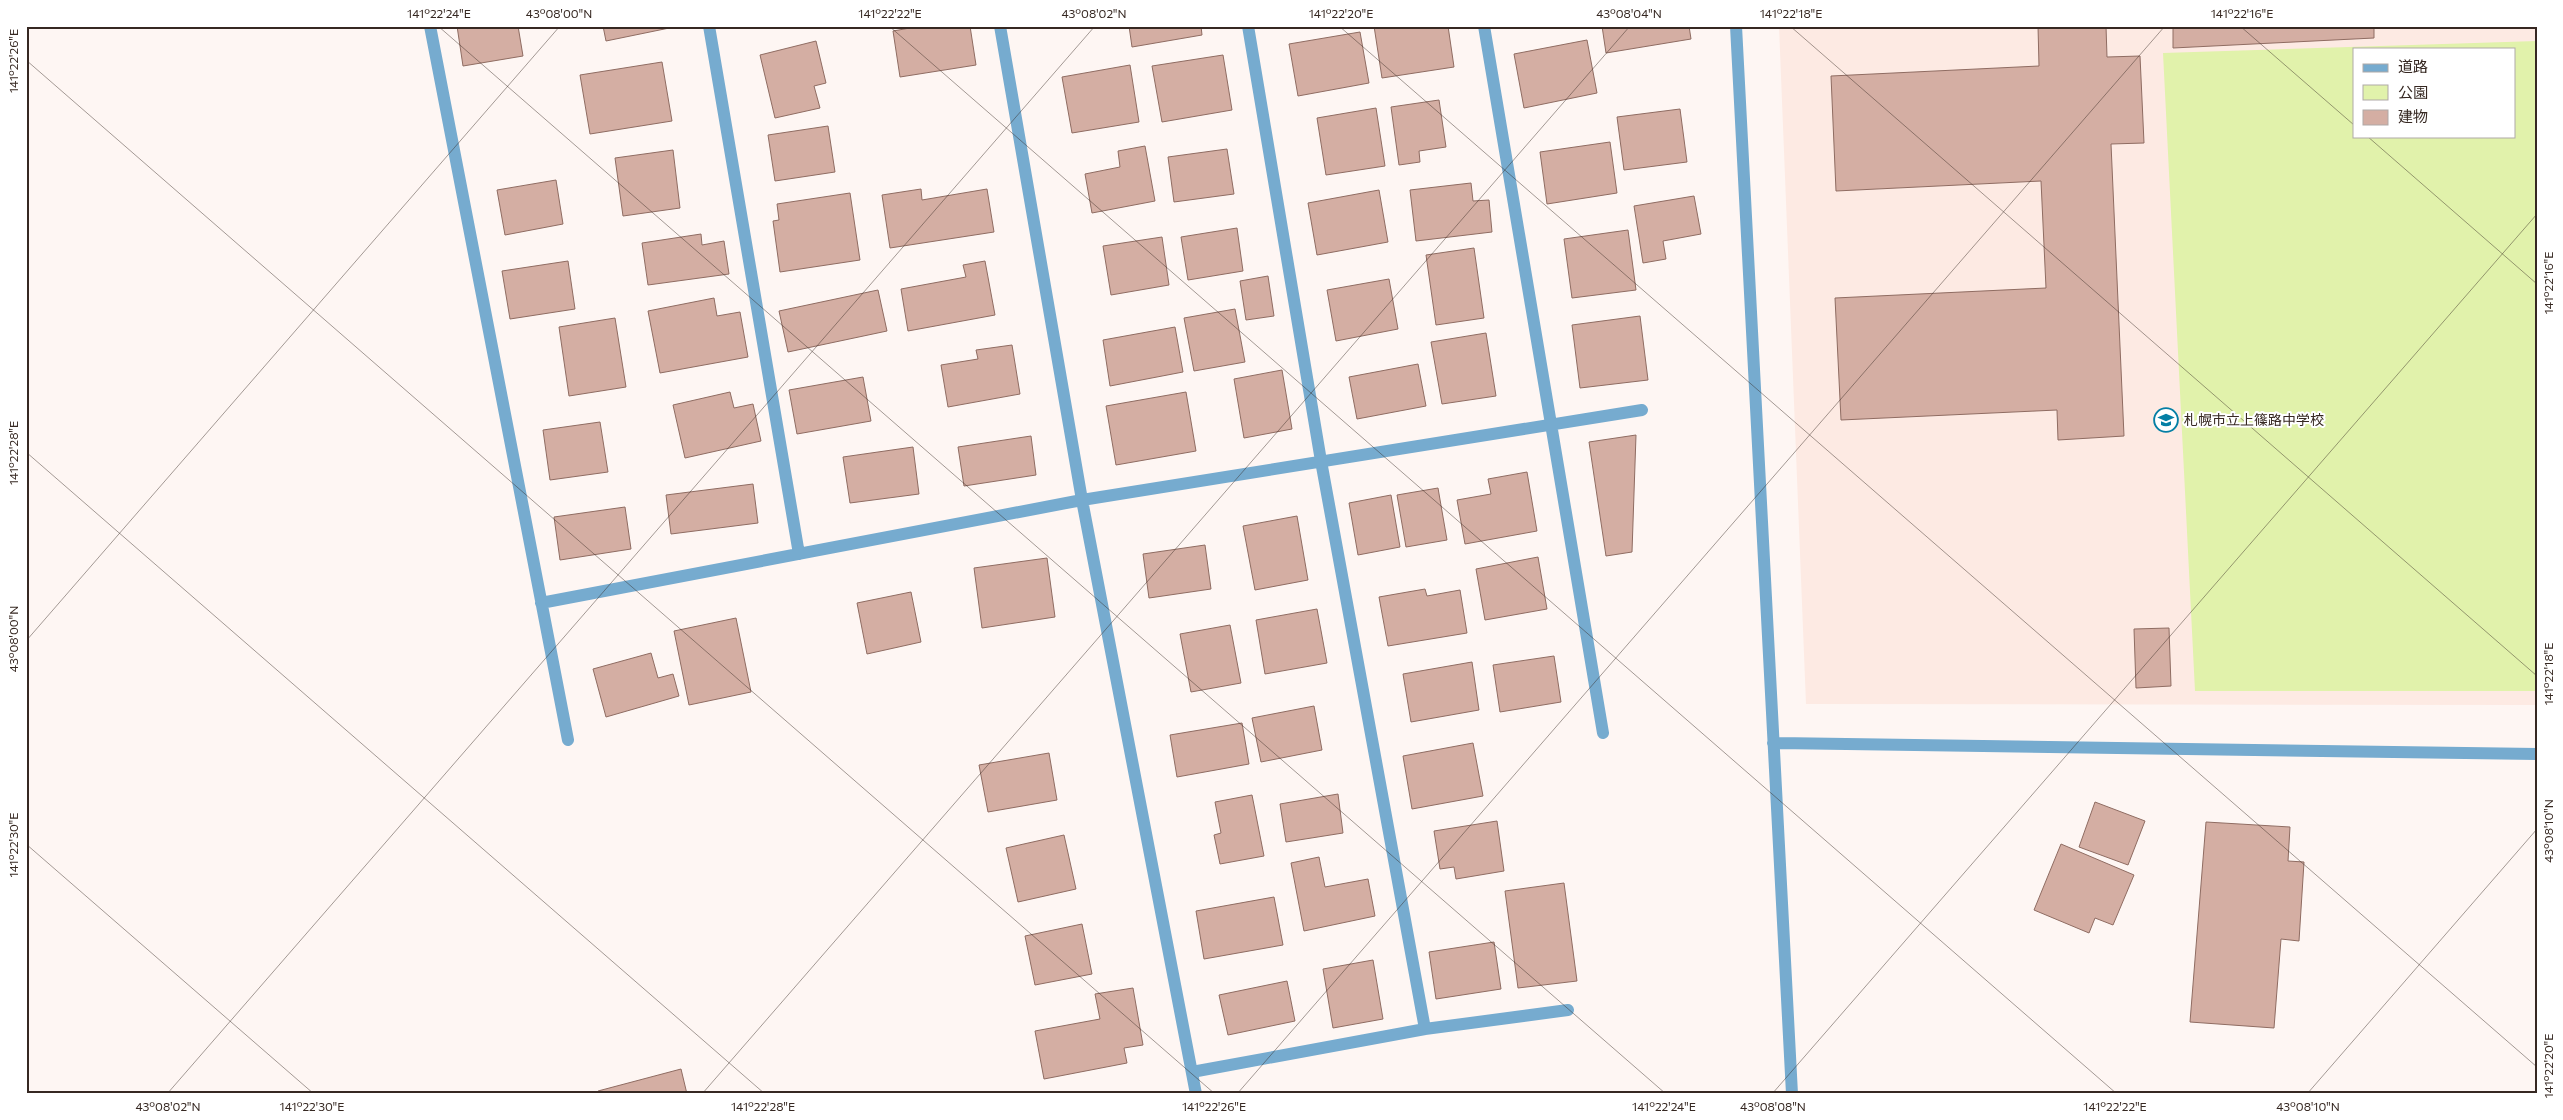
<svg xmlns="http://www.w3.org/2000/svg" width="2563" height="1120" font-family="Commissioner,'Noto Sans JP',sans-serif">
<rect width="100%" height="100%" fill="#fef6f3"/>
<path fill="#fdeae3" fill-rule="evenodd" d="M1779 26H2537V705L1806 704ZM2354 49H2514V136H2354Z"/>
<path fill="#e1f2ab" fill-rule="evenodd" d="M2537 41V691H2195L2163 53ZM2354 49H2514V136H2354Z"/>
<path fill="#d4aea3" stroke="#8f6c62" d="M457 26H518L523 56 463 66Z
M603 26H679L606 41Z
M921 26H970L976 65 900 77 893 31Z
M1129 26H1201L1202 35 1132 47Z
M1374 26H1448L1454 67 1382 78Z
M1602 26H1689L1691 39 1606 53Z
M2038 26H2106L2107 57 2140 56 2144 143 2111 144 2124 436 2058 440 2057 410 1841 420 1835 298 2046 288 2041 181 1836 191 1831 76 2039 66Z
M2173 26H2374V38L2173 48Z
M1360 32 1369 83 1298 96 1289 44Z
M1587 40 1597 93 1524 108 1514 54Z
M816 41 826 83 814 86 820 108 775 118 760 55Z
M1223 55 1232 110 1162 122 1152 66Z
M662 62 672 121 590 134 580 75Z
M1130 65 1139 122 1072 133 1062 77Z
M1439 100 1446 147 1419 151 1420 162 1399 165 1391 107Z
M1376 108 1385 166 1326 175 1317 118Z
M1680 109 1687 162 1624 170 1617 117Z
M828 126 835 172 775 181 768 135Z
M1610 142 1617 193 1547 204 1540 152Z
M1145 146 1155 201 1092 213 1085 174 1120 167 1118 151Z
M1227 149 1234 194 1174 202 1168 157Z
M673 150 680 208 623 216 615 158Z
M556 180 563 224 505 235 497 190Z
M1471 183 1473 201 1489 200 1492 232 1416 241 1410 190Z
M921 189 922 200 987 189 994 232 890 248 882 195Z
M1379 190 1388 242 1317 255 1308 203Z
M850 193 860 260 780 272 773 221 779 220 777 204Z
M1694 196 1701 234 1663 241 1666 259 1643 263 1634 206Z
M1237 228 1243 271 1188 280 1181 237Z
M1628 230 1636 290 1572 298 1564 239Z
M701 234 702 245 724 241 729 274 648 285 642 243Z
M1162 237 1169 285 1111 295 1103 246Z
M1474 248 1484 318 1436 325 1426 255Z
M568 261 575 309 510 319 502 271Z
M985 261 995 315 908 331 901 289 966 277 963 265Z
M1268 276 1274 316 1246 320 1240 281Z
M1389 279 1398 329 1336 341 1327 290Z
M878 290 887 331 788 352 779 311Z
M714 298 717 316 740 312 748 357 660 373 648 311Z
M1235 309 1245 362 1194 371 1184 318Z
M1640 316 1648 380 1580 388 1572 325Z
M615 318 626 387 569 396 559 327Z
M1175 327 1183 372 1110 386 1103 340Z
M1486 333 1496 396 1442 404 1431 342Z
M1012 345 1020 394 948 407 941 365 978 359 976 350Z
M1418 364 1426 406 1357 419 1349 377Z
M1282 370 1292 429 1244 438 1234 379Z
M863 377 871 421 797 434 789 390Z
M730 392 734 408 753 404 761 441 685 458 673 405Z
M1186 392 1196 451 1116 465 1106 406Z
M600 422 608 472 550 480 543 430Z
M1636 435 1632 552 1606 556 1589 442Z
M1031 436 1036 475 964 486 958 447Z
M913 447 919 494 850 503 843 457Z
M1527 472 1537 531 1465 544 1457 500 1491 494 1488 479Z
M753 484 758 523 671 534 666 495Z
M1438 488 1447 540 1406 547 1397 495Z
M1391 495 1400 547 1358 555 1349 503Z
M625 507 631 549 560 560 554 517Z
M1297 516 1308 580 1255 590 1243 526Z
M1205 545 1211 589 1149 598 1143 554Z
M1538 557 1547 609 1485 620 1476 569Z
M1047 558 1055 617 982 628 974 568Z
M1425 589 1427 596 1460 590 1467 633 1388 646 1379 597Z
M911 592 921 642 867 654 857 603Z
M1317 609 1327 663 1265 674 1256 620Z
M736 618 751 692 689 705 674 631Z
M1230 625 1241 683 1191 692 1180 634Z
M2169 628 2171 686 2136 688 2134 629Z
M651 653 658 678 673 674 679 696 606 717 593 669Z
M1554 656 1561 702 1500 712 1493 665Z
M1472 662 1479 710 1411 722 1403 674Z
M1314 706 1322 750 1261 762 1252 718Z
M1242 723 1249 764 1177 777 1170 735Z
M1473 743 1483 796 1412 809 1403 756Z
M1049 753 1057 800 988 812 979 765Z
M1338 794 1343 833 1286 842 1280 804Z
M1252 795 1264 856 1220 864 1214 835 1221 833 1215 802Z
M2095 802 2145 821 2128 865 2079 847Z
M1497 821 1504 871 1456 879 1454 867 1440 869 1434 831Z
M2206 822 2290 827 2288 861 2304 862 2299 941 2281 939 2274 1028 2190 1022Z
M1064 835 1076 889 1018 902 1006 848Z
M2061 844 2134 875 2113 925 2095 918 2089 933 2034 910Z
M1319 857 1325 887 1368 879 1375 916 1304 931 1291 863Z
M1564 883 1577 981 1518 988 1505 891Z
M1274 897 1283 945 1204 959 1196 911Z
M1082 924 1092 974 1035 985 1025 936Z
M1494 942 1501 989 1436 999 1429 952Z
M1373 960 1383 1019 1333 1028 1323 969Z
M1287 981 1295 1021 1228 1035 1219 995Z
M1133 988 1143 1045 1124 1048 1127 1063 1044 1079 1035 1031 1100 1019 1095 994Z
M681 1069 687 1094H598V1091Z"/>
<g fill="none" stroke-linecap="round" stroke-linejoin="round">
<path stroke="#76abcf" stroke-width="12" d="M430 26 568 740
M709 26 799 554
M1000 26 1082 500 1196 1094
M1248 26 1321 461 1425 1029
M1484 26 1603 733
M1736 26 1792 1094
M541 603 1082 500 1642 410
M1773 743 2537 754
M1192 1072 1425 1029 1568 1010"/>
</g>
<path fill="none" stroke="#362822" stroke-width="1" stroke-opacity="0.45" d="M438 26 1666 1094M889 26 2117 1094M1339 26 2537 1067M1790 26 2537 676M2240 26 2354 125M26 60 1215 1094M2367 136 2537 284M26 452 765 1094M26 641 560 26M26 844 314 1094M167 1094 1095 26M702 1094 1630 26M1237 1094 2165 26M1772 1094 2537 214M2307 1094 2537 829"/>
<defs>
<g id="school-ring" transform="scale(1.25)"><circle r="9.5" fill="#fff" stroke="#047fa5" stroke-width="1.5"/><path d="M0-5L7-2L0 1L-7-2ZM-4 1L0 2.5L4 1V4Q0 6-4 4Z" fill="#047fa5"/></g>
</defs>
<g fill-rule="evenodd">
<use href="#school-ring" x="2166" y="420"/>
</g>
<g text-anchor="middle" stroke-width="4" stroke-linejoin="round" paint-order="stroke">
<g font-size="14" fill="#362822" stroke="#fff" text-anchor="start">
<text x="2184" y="425">札幌市立上篠路中学校</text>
</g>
</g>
<rect width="2563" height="1120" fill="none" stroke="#ffffff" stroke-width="55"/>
<rect x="2353" y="48" width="162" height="90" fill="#ffffff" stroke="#afa9a7"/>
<rect x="2363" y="64" width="25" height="8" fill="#76abcf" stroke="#afa9a7"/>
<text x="2398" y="72" font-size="15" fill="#362822">道路</text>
<rect x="2363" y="85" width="25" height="15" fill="#e1f2ab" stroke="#afa9a7"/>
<text x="2398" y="98" font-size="15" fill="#362822">公園</text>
<rect x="2363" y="110" width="25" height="15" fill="#d4aea3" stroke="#afa9a7"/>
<text x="2398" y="122" font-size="15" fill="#362822">建物</text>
<rect x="28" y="28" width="2508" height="1064" fill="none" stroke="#362822" stroke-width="2"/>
<g font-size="12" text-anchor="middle" fill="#362822">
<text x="439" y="18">141°22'24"E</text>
<text x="559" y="18">43°08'00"N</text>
<text x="890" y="18">141°22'22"E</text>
<text x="1094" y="18">43°08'02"N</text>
<text x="1341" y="18">141°22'20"E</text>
<text x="1629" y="18">43°08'04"N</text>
<text x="1791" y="18">141°22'18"E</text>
<text x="2242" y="18">141°22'16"E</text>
<text transform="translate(14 61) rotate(-90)" y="4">141°22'26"E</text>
<text transform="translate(2549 283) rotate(-90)" y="4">141°22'16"E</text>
<text transform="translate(14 453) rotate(-90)" y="4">141°22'28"E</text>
<text transform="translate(14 639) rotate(-90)" y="4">43°08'00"N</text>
<text transform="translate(2549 674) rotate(-90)" y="4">141°22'18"E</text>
<text transform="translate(2549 831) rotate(-90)" y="4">43°08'10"N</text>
<text transform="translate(14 845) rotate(-90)" y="4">141°22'30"E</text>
<text transform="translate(2549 1066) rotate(-90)" y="4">141°22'20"E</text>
<text x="168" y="1111">43°08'02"N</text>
<text x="312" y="1111">141°22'30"E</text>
<text x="763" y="1111">141°22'28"E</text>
<text x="1214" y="1111">141°22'26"E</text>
<text x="1664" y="1111">141°22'24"E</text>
<text x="1773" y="1111">43°08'08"N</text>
<text x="2115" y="1111">141°22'22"E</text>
<text x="2308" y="1111">43°08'10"N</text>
</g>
</svg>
